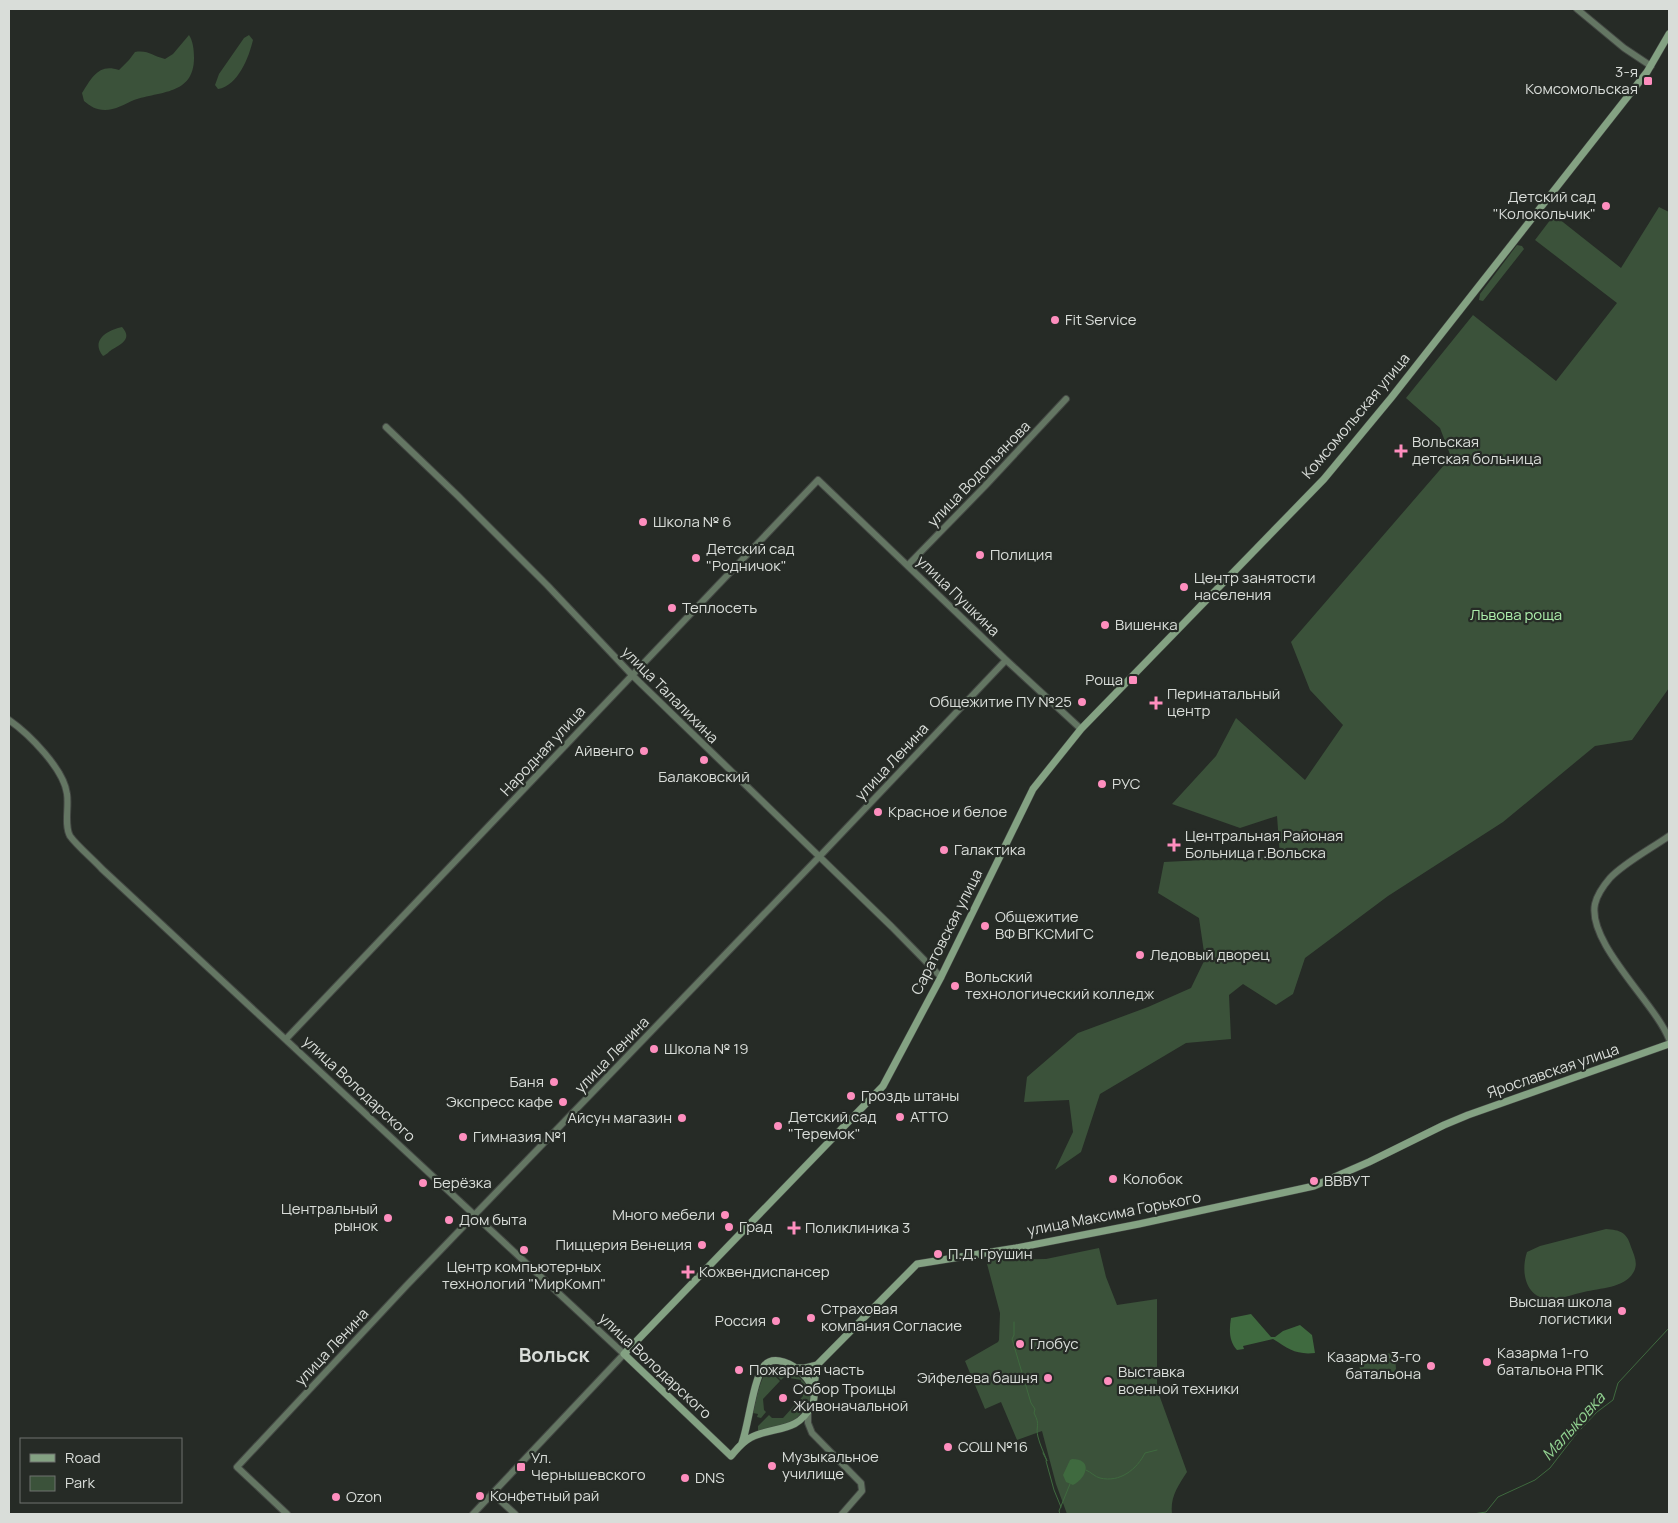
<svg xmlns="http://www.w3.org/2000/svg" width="1678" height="1523" font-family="Manrope,sans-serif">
<rect width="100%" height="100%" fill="#262b26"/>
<path fill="#3b523a" d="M189 35C193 41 194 50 194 58 194 95 160 91 134 100 125 104 115 110 105 110 96 110 90 106 84 101L82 93C92 77 99 63 119 70L129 60 135 52C149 50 152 56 165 59L173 54Z
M249 35 253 40C249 57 238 86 218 89L215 85 219 74 244 38Z
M1659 207 1669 212V688L1632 740 1595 746 1503 822 1388 896 1305 958 1293 994 1276 1005 1243 984 1229 995 1231 1039 1186 1043 1100 1094 1081 1152 1055 1170 1073 1132 1069 1100 1024 1102 1027 1077 1078 1033 1148 1007 1191 988 1205 959 1199 918 1158 893 1164 862 1280 856 1277 816 1240 828 1172 804 1216 756 1236 718 1305 780 1343 725 1310 690 1291 642 1451 457 1440 428 1406 398 1473 315 1556 381 1617 303 1535 240 1554 215 1621 268Z
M1517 245 1522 246 1524 249 1483 301 1479 300 1480 294Z
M122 327C132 338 123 343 113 349 109 351 108 354 103 356 90 340 108 330 122 327Z
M1606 1229C1620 1230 1627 1232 1631 1247 1634 1255 1639 1264 1633 1273 1624 1288 1600 1288 1584 1292 1574 1294 1564 1298 1554 1299 1526 1301 1520 1273 1527 1252L1540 1246Z
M1099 1248 1106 1277 1117 1305 1157 1299V1389L1187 1472C1178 1486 1170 1497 1172 1514H1067L1056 1484 1042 1431 1017 1440 1001 1402 985 1409 965 1361 998 1342 999 1340 1000 1313 986 1260 1046 1259Z
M1393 1353 1395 1355 1396 1369 1394 1372 1363 1374 1360 1373 1359 1358 1363 1356Z
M775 1365C787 1366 812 1383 811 1397 810 1403 798 1418 792 1422 785 1427 767 1429 758 1432V1426L769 1415 772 1418H783L803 1396 801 1380 784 1377 781 1380 776 1375 775 1376 780 1381 763 1399 764 1410 766 1412 761 1418 757 1417 758 1414 753 1413C756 1400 761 1368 775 1365Z"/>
<path fill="#3f6a3f" d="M1251 1314 1271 1337H1275L1283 1331 1300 1325 1312 1335 1315 1353C1296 1355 1289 1349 1273 1339L1243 1346 1244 1349 1237 1350C1229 1341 1229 1330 1231 1318Z
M1072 1459C1094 1459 1086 1479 1073 1485L1066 1482 1063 1475 1070 1460Z"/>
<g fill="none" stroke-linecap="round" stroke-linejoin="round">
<path stroke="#3f6a3f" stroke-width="1" d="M1014 1322V1335L1012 1339 1031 1403 1035 1409 1034 1413C1041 1426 1035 1426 1038 1437 1040 1445 1044 1453 1047 1461L1043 1453
M1046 1461 1054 1490 1061 1507
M1086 1470C1091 1472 1095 1477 1100 1478 1120 1483 1137 1469 1145 1453L1157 1450
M1060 1514 1059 1511 1070 1484
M1473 1514 1486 1512 1498 1497 1535 1480 1550 1468 1577 1433 1597 1412 1613 1400 1618 1383 1669 1328"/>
<g stroke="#434743" stroke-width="8">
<path id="tertiary" d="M1577 9 1624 48 1651 66
M386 427 458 496 547 585 632 675 892 927 941 977
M908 565 985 486 1066 399
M9 720C29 734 64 769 67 794 69 807 64 825 70 836 77 846 94 860 102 869L624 1354 473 1514
M1669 836C1652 848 1624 863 1610 878 1604 885 1597 895 1595 904 1587 943 1655 1003 1669 1039
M286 1039 818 480 1006 660 1081 729
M808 1410V1423L812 1433 861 1483 862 1491 842 1514
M492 1493 515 1514
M287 1514 237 1467 407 1285 819 857 1006 660"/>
</g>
<g stroke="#434743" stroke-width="8">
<path id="secondary" d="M796 1368H805L817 1365 917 1264 1016 1248 1139 1224 1314 1186 1369 1162 1444 1125 1468 1115 1669 1044
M814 1386 817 1365
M742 1443C749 1423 753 1380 764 1366 779 1347 824 1382 812 1405 796 1435 774 1425 750 1438 742 1442 737 1449 731 1456L624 1354 883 1086 941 977 1033 789 1081 729 1324 479 1391 398 1647 72 1669 34"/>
</g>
<use href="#tertiary" stroke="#647663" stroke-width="6"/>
<use href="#secondary" stroke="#84a283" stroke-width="7"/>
</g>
<g fill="#fe8ebe" stroke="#262b26" stroke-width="2">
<rect x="1643" y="76" width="10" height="10" rx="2.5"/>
<circle cx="1606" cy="206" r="5"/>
<circle cx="1055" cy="320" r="5"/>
<path d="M1398.5 443.5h5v5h5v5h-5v5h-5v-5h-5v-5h5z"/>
<circle cx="643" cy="522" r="5"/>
<circle cx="980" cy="555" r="5"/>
<circle cx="696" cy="558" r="5"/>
<circle cx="1184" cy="587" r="5"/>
<circle cx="672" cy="608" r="5"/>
<circle cx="1105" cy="625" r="5"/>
<rect x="1128" y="675" width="10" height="10" rx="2.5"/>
<circle cx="1082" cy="702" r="5"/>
<path d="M1153.5 695.5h5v5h5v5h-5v5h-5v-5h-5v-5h5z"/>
<circle cx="644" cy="751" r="5"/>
<circle cx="704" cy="760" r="5"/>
<circle cx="1102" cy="784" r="5"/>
<circle cx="878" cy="812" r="5"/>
<path d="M1171.5 837.5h5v5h5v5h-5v5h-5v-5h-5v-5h5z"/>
<circle cx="944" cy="850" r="5"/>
<circle cx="985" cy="926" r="5"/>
<circle cx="1140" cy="955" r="5"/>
<circle cx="955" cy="986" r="5"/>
<circle cx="654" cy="1049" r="5"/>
<circle cx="554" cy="1082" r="5"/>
<circle cx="851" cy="1096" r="5"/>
<circle cx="563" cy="1102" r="5"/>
<circle cx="900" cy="1117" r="5"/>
<circle cx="682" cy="1118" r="5"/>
<circle cx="778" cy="1126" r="5"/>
<circle cx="463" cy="1137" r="5"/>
<circle cx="1113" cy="1179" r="5"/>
<circle cx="1314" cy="1181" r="5"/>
<circle cx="423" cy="1183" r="5"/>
<circle cx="725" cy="1215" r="5"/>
<circle cx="388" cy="1218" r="5"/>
<circle cx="449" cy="1220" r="5"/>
<circle cx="729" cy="1227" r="5"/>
<path d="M791.5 1220.5h5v5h5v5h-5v5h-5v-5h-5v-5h5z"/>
<circle cx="702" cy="1245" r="5"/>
<circle cx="524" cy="1250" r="5"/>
<circle cx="938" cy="1254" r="5"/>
<path d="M685.5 1264.5h5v5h5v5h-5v5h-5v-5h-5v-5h5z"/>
<circle cx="1622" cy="1311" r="5"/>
<circle cx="811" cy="1318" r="5"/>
<circle cx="776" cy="1321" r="5"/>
<circle cx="1020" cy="1344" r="5"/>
<circle cx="1487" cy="1362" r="5"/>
<circle cx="1431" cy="1366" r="5"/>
<circle cx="739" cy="1370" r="5"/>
<circle cx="1048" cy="1378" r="5"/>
<circle cx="1108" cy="1381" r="5"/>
<circle cx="783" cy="1398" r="5"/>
<circle cx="948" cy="1447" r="5"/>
<circle cx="772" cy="1466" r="5"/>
<rect x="516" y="1462" width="10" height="10" rx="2.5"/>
<circle cx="685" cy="1478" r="5"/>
<circle cx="480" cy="1496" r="5"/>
<circle cx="336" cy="1497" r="5"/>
</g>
<g text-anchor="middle" stroke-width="4.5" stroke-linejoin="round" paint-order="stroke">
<g font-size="15" fill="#d9ddd9" stroke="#262b26" text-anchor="start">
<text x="1638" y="77" text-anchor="end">3-я<tspan x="1638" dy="17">Комсомольская</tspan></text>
<text x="1596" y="202" text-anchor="end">Детский сад<tspan x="1596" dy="17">"Колокольчик"</tspan></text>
<text x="1065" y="325">Fit Service</text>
<text x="1412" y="447">Вольская<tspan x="1412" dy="17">детская больница</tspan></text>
<text x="653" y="527">Школа № 6</text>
<text x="706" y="554">Детский сад<tspan x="706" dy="17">"Родничок"</tspan></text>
<text x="990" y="560">Полиция</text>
<text x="1194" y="583">Центр занятости<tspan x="1194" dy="17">населения</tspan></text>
<text x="682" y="613">Теплосеть</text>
<text x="1115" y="630">Вишенка</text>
<text x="1123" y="685" text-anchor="end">Роща</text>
<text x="1167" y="699">Перинатальный<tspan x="1167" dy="17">центр</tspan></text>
<text x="1072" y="707" text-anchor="end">Общежитие ПУ №25</text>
<text x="634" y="756" text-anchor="end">Айвенго</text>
<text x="704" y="782" text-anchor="middle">Балаковский</text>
<text x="1112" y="789">РУС</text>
<text x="888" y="817">Красное и белое</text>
<text x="1185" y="841">Центральная Районая<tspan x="1185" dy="17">Больница г.Вольска</tspan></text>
<text x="954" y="855">Галактика</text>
<text x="995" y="922">Общежитие<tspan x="995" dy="17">ВФ ВГКСМиГС</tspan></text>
<text x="1150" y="960">Ледовый дворец</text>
<text x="965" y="982">Вольский<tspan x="965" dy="17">технологический колледж</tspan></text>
<text x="664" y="1054">Школа № 19</text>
<text x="544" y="1087" text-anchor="end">Баня</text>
<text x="861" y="1101">Гроздь штаны</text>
<text x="553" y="1107" text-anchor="end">Экспресс кафе</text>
<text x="788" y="1122">Детский сад<tspan x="788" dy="17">"Теремок"</tspan></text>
<text x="910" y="1122">АТТО</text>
<text x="672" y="1123" text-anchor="end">Айсун магазин</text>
<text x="473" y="1142">Гимназия №1</text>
<text x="1123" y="1184">Колобок</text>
<text x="1324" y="1186">ВВВУТ</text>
<text x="433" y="1188">Берёзка</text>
<text x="378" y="1214" text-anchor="end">Центральный<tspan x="378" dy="17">рынок</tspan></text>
<text x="715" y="1220" text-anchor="end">Много мебели</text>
<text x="459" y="1225">Дом быта</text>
<text x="739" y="1232">Град</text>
<text x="805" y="1233">Поликлиника 3</text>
<text x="692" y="1250" text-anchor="end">Пиццерия Венеция</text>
<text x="948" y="1259">П.Д. Грушин</text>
<text x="524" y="1272" text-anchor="middle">Центр компьютерных<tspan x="524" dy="17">технологий "МирКомп"</tspan></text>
<text x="699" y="1277">Кожвендиспансер</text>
<text x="1612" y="1307" text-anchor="end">Высшая школа<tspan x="1612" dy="17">логистики</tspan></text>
<text x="821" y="1314">Страховая<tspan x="821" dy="17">компания Согласие</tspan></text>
<text x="766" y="1326" text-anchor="end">Россия</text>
<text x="1030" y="1349">Глобус</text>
<text x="1497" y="1358">Казарма 1-го<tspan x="1497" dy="17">батальона РПК</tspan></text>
<text x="1421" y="1362" text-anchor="end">Казарма 3-го<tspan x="1421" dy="17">батальона</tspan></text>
<text x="749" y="1375">Пожарная часть</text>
<text x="1118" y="1377">Выставка<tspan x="1118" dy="17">военной техники</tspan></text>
<text x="1038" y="1383" text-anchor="end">Эйфелева башня</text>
<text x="793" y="1394">Собор Троицы<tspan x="793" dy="17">Живоначальной</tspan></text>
<text x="958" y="1452">СОШ №16</text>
<text x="782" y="1462">Музыкальное<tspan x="782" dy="17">училище</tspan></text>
<text x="531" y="1463">Ул.<tspan x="531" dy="17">Чернышевского</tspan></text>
<text x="695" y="1483">DNS</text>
<text x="490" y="1501">Конфетный рай</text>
<text x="346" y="1502">Ozon</text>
</g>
<g font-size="15" fill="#d9ddd9" stroke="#262b26">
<text transform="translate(1356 416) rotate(-50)" y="5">Комсомольская улица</text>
<text transform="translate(979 474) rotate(-46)" y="5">улица Водопьянова</text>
<text transform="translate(958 596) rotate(44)" y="5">улица Пушкина</text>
<text transform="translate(670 695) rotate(45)" y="5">улица Талалихина</text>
<text transform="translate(543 751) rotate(-47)" y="5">Народная улица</text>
<text transform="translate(892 762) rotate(-47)" y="5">улица Ленина</text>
<text transform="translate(947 932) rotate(-63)" y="5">Саратовская улица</text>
<text transform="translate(612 1055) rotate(-46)" y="5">улица Ленина</text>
<text transform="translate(1553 1071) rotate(-19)" y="5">Ярославская улица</text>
<text transform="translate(359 1089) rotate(43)" y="5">улица Володарского</text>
<text transform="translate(1114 1214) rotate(-11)" y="5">улица Максима Горького</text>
<text transform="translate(332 1347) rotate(-47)" y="5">улица Ленина</text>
<text transform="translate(655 1366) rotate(43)" y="5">улица Володарского</text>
</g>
<g font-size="15" fill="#acedab" stroke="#262b26">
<text x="1516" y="620">Львова роща</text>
</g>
<g font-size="16" font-style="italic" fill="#91d190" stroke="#262b26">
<text transform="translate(1573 1426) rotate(-48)" y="6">Малыковка</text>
</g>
<g font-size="20" font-weight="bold" fill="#d9ddd9" stroke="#262b26">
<text x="554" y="1362">Вольск</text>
</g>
</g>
<rect width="1678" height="1523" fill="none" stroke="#d9ddd9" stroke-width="20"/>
<rect x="20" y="1438" width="162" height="65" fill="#262b26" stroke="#6e726e"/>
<rect x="30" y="1454" width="25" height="8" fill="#84a283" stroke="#6e726e"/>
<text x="65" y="1463" font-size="15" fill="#d9ddd9">Road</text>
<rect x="30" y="1476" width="25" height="15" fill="#3b523a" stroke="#6e726e"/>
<text x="65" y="1488" font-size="15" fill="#d9ddd9">Park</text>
</svg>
